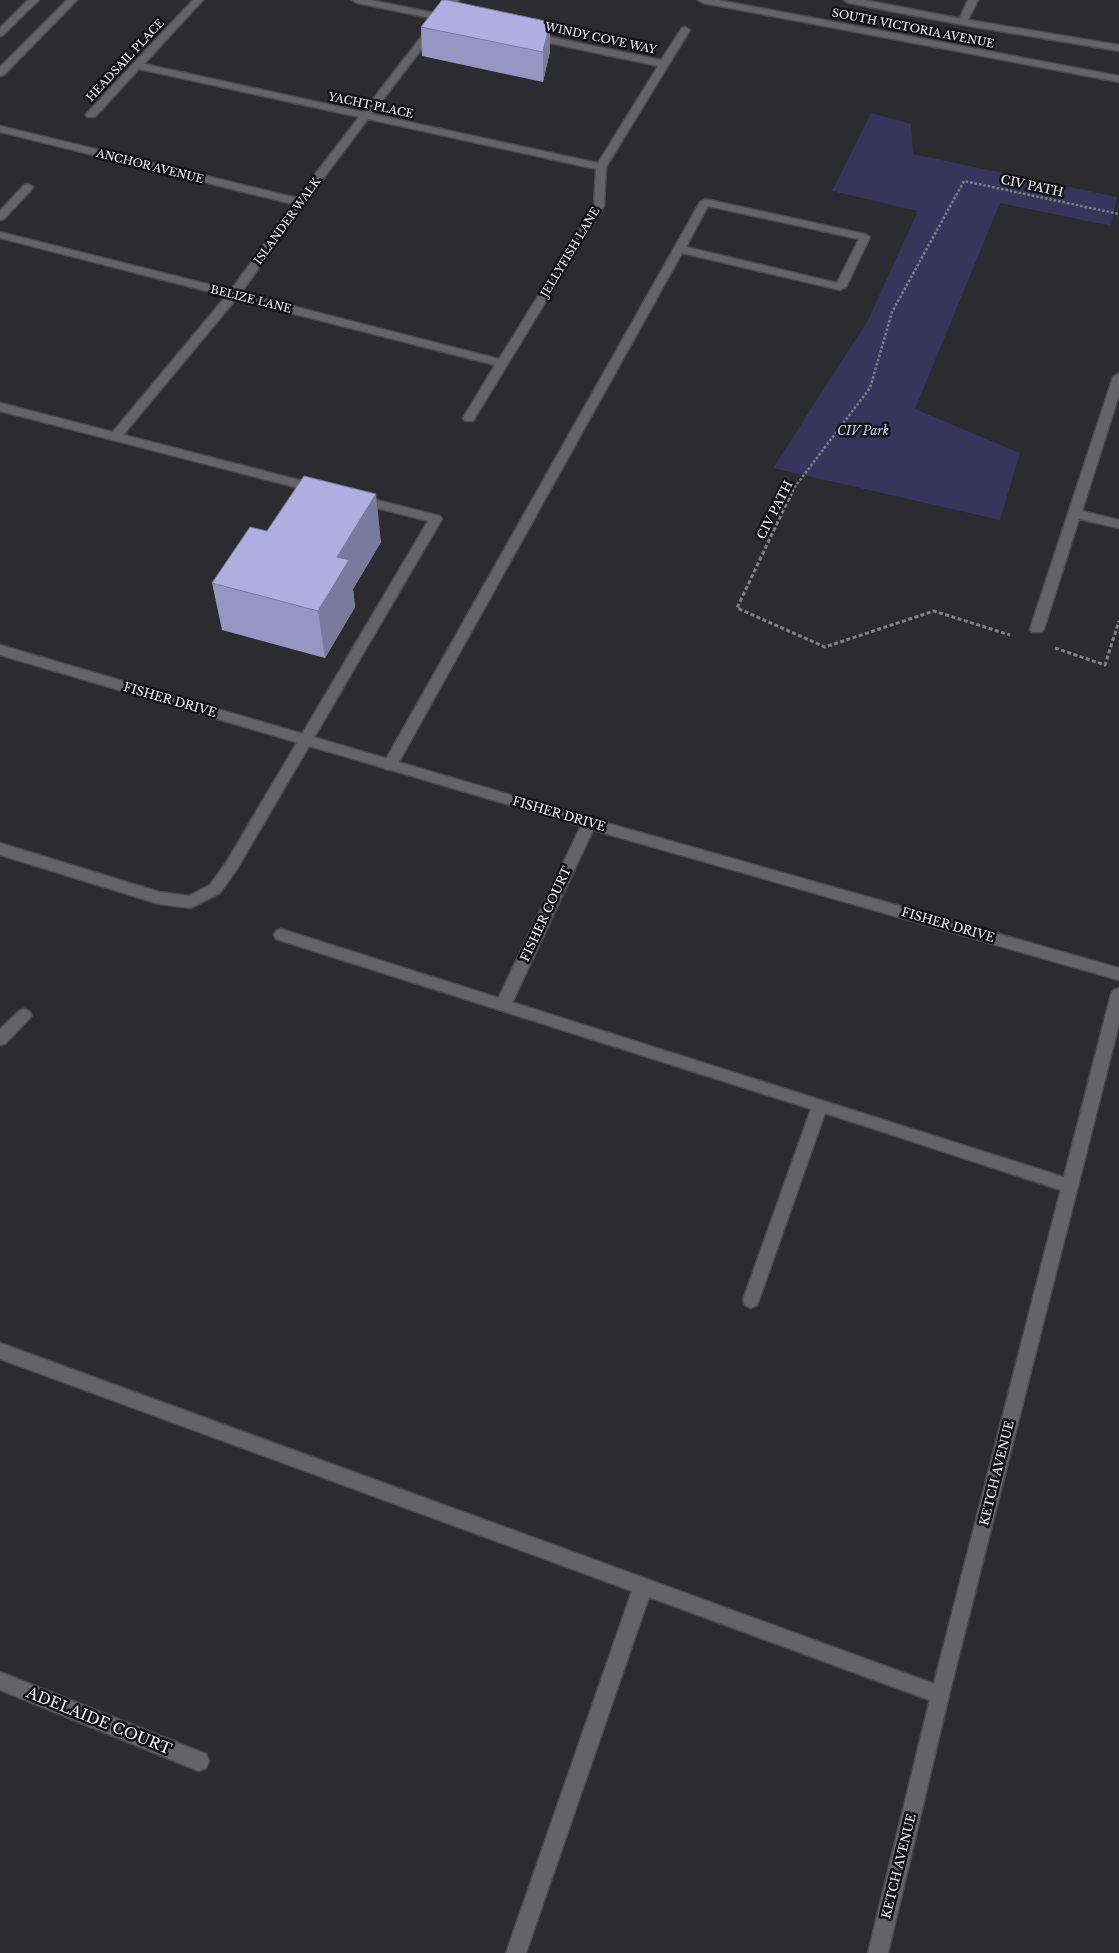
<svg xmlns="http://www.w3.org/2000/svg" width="1119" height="1953" font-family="'Libre Baskerville',serif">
<rect width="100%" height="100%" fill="#2b2b30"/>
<path fill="#37355c" d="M871 113 911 124 913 154 1117 197 1111 226 1000 203 915 409 1020 453 1000 520 773 468 868 320 918 211 832 191Z"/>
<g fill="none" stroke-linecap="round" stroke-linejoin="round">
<g stroke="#4a4a4e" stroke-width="3">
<path id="lane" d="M968 0H978L966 24H960L958 22Z
M705 199 865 234 870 237 846 287 840 290 682 253 395 769 390 770 385 769 383 765 385 761 700 202ZM708 206 859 239 837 283 686 247Z
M1119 373V395L1082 511 1119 520V528L1079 519 1044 629 1042 632H1032L1030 629 1113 377Z
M0 403 318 485 324 489 318 493 0 411Z
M357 495 440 516 442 519 237 869 220 893 191 908 159 904 0 855V843L159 892 189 896 210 885 227 861 428 521 353 502 351 499Z
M281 929 1070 1179 1076 1181 1078 1186 1076 1191 1070 1193 825 1113 759 1300 757 1305 751 1308 745 1305 743 1300 811 1109 276 939 274 935 276 931Z
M24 1009 29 1011 32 1015 29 1019 5 1044 0 1045V1029L19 1011Z
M0 1343 940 1686 947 1688 949 1695 947 1702 940 1704 649 1597 526 1953H506L632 1591 0 1359Z"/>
</g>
<g stroke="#4a4a4e" stroke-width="3">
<path id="street" d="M193 0H203L144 64 363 112 435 19 357 3 352 0H371L439 14 449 0H459L447 15 453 17V21H443L372 114 598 163 658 66 531 39 526 36 531 33 661 60 682 28 685 27 690 30 606 167 604 206 473 421H465L463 418 495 365 236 299 119 440H111L109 437 111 434 226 296 0 238V232L231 290 293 204 0 132V126L297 198 359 117 139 69 95 117H87L86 115 87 113ZM368 119 596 169 594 206 499 359 241 293 304 204Z
M28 184 33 187 32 189 4 219 0 220V211L24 185Z
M0 645 589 818 1119 968V980L593 830 511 1005 508 1009 503 1011 498 1009 495 1005 581 826 0 655Z
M1119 988V1024L949 1695 888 1953H868L931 1695 1111 994 1114 990Z
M0 1672 206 1754 209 1761 206 1768 199 1771 0 1690Z"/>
</g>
<g stroke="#4a4a4e" stroke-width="3">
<path id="secondary" d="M28 0H39L3 35 0 36V28Z
M67 0H77L4 75 0 76V67Z
M698 0H718L1119 76V82L703 3Z
M844 0H864L963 19 1119 45V51L963 25 849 3Z"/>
</g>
<path stroke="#808085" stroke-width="2.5" stroke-dasharray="2.5 2" stroke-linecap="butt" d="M789 500 794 488 870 388 892 312 964 181 1119 214"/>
<path stroke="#808085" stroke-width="3" stroke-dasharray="4 2.5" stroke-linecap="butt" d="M789 498 737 608 825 647 934 611 1010 635
M1055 648 1105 665 1119 621"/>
<use href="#lane" fill="#636368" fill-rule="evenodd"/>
<use href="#street" fill="#636368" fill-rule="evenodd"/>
<use href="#secondary" fill="#636368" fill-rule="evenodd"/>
</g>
<path fill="#9696c2" d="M421 27 550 51 543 82 422 56Z
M267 531 381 542 353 589 355 607 325 658 222 630 212 583Z"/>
<path fill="#7a7a9e" d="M550 22V51L543 82V52Z
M376 494 381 542 353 589 355 607 325 658 318 611 337 557Z"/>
<path fill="#aeaee1" stroke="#7a7a9e" d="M442 0H447L550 22 543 52 421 27Z
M304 476 376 494 337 557 349 560 318 611 212 583 250 527 267 531Z"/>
<g text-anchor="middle" stroke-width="5" stroke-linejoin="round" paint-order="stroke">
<g font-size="11" fill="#f4f4f7" stroke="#141416">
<text transform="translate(913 28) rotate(11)" y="4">SOUTH VICTORIA AVENUE</text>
<text transform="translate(601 38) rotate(12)" y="4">WINDY COVE WAY</text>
<text transform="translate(125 60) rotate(-47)" y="4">HEADSAIL PLACE</text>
<text transform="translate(371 105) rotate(12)" y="4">YACHT PLACE</text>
<text transform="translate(150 166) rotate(14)" y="4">ANCHOR AVENUE</text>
<text transform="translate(287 221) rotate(-54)" y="4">ISLANDER WALK</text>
<text transform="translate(570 252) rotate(-59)" y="4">JELLYFISH LANE</text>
<text transform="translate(251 299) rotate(14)" y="4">BELIZE LANE</text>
</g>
<g font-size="12" fill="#f4f4f7" stroke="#141416">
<text transform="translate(1032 186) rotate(12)" y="4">CIV PATH</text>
<text transform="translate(775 510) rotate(-63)" y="4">CIV PATH</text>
<text transform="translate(170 700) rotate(16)" y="4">FISHER DRIVE</text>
<text transform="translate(559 814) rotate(16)" y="4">FISHER DRIVE</text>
<text transform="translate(546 914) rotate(-65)" y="4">FISHER COURT</text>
<text transform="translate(948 925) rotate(16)" y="4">FISHER DRIVE</text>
<text transform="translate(997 1473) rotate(-76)" y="4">KETCH AVENUE</text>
<text transform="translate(899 1866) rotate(-76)" y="4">KETCH AVENUE</text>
</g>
<g font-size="12" font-style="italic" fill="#d2d2ff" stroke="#141416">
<text x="863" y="435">CIV Park</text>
</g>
<g font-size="15" fill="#f4f4f7" stroke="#141416">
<text transform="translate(99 1721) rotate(22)" y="5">ADELAIDE COURT</text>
</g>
</g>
</svg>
